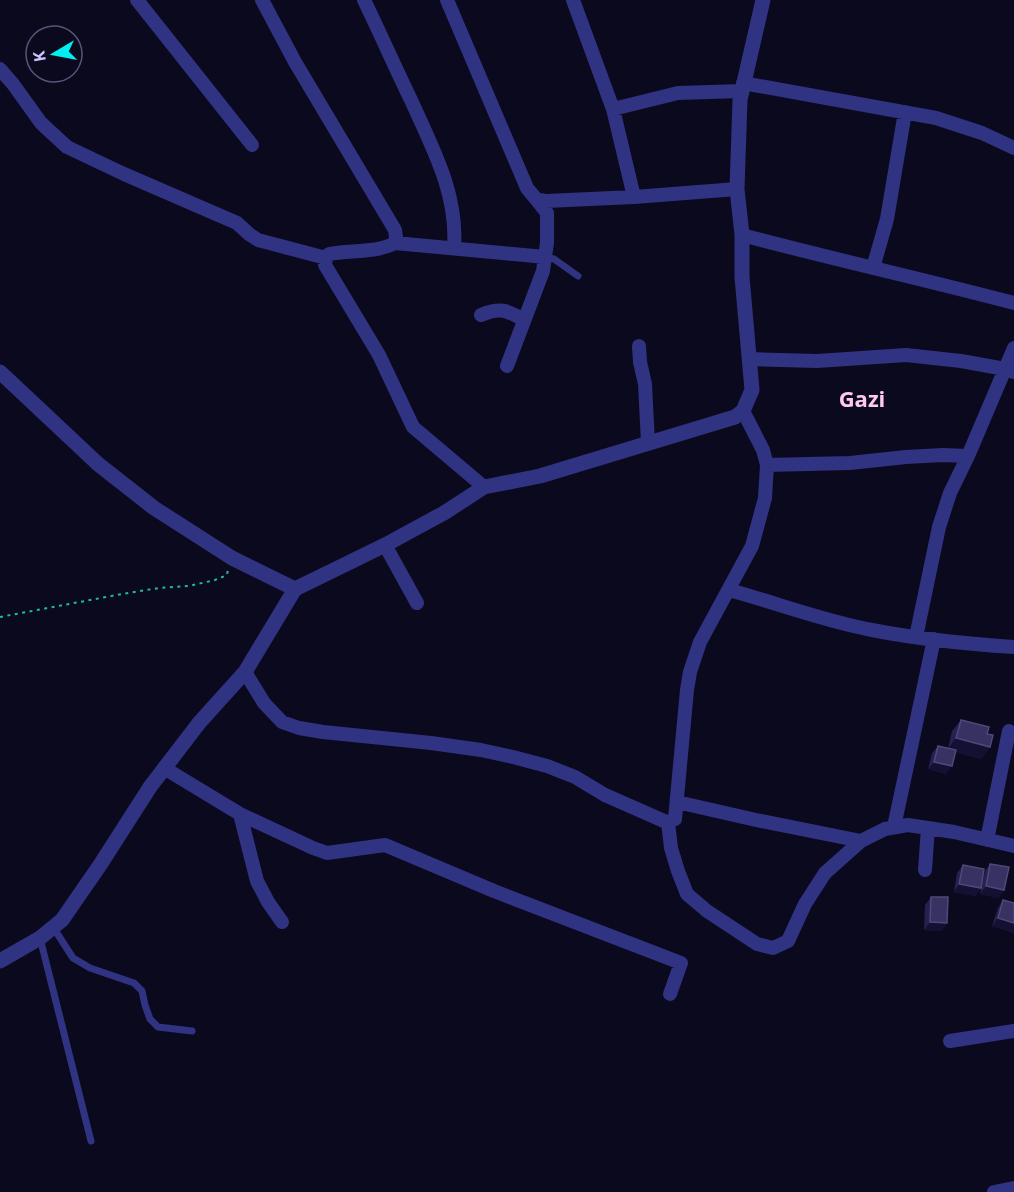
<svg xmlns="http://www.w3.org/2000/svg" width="1014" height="1192" font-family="'Open Sans',sans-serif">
<rect width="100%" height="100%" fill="#0b091e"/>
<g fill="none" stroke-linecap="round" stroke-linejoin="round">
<path stroke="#1fbaa3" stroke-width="2" stroke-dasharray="3 4.5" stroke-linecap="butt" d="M0 617 122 594 159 588 189 586 215 580 227 575 228 569"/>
<path stroke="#2f3382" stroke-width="7" d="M545 257 554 259 578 276
M53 927 73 958 90 968 134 983 142 991 145 1005 150 1019 158 1027 192 1031
M40 938 91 1141"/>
<path stroke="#2f3382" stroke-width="14" d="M137 0 252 145
M262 0 295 62 395 230 396 237 395 243C377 253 349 250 329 254L326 258 325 265 379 355 413 427 484 487
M364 0C380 33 395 67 411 100 433 149 458 194 454 248
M447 0 527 188 536 199 546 201 634 197 737 189
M573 0 613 109 634 197
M0 69 13 84 41 123 67 147 124 174 237 223 249 234 258 240 326 258
M743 83 936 118 982 133 1014 148
M613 109 678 93 741 91
M742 235C832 259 923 279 1014 303
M395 243 545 257
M873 268 887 219 905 112
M481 315C500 307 507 310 524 320
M639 346 640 362 645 384 648 443
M749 359 817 361 906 355 961 361 1005 369 1014 372
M507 366 543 271 547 243V213L536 199
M767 465 850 463 906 457 943 455 968 456
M385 545 417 603
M729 590C777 603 823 621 872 630 918 639 967 644 1014 647
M916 637 939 527 950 493 968 456 1014 348
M245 672 264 703 282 722 299 728 323 732 431 743 481 750 513 757 547 766 575 777 605 795 664 821 668 822 675 819 687 690 690 672 700 642 752 546 765 498 767 465 763 450 743 411
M164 768 240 814 313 848 327 853 385 845 494 891 681 963 670 994
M677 802 756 820 861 841
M240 814 257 881 268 902 282 922
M668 822 671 848 678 871 687 894 707 911 757 944 773 948 788 941 805 904 825 873 861 841 885 829 908 825 954 832 1014 846
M894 827 934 639
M987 840 1009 731
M925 870 928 828
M950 1041 1014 1031
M994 1192 1014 1188"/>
<path stroke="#2f3382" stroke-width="15" d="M0 372 98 464 154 508 232 558 295 589
M0 961 40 938 62 920 100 865 150 787 199 723 245 672 295 589 385 545 444 513 484 487 540 476 735 417 743 411 752 390 742 277V235L737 189 740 100 763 0"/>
</g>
<path fill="#25204e" d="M961 720 987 734 990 747 981 759 955 752 946 774 928 769 932 753 938 746 948 748 952 731Z
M990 864 999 898 980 894 985 871Z
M963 865 981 888 975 896 954 892 957 873Z
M931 897 947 923 941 931 924 930 925 905Z
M1003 900 1014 903V933L992 926 998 908Z"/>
<path fill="#131033" d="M956 738 990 747 981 759 947 750Z
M934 762 952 766 946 774 928 769Z
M959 884 981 888 975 896 954 892Z
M986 886 1004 890 999 898 980 894Z
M998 918 1014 923V933L992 926Z
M930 922 947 923 941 931 924 930Z"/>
<path fill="#373261" stroke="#4e497a" stroke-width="1.5" d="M961 720 989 727 987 734 993 735 990 747 956 738Z
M938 746 956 750 952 766 934 762Z
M990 864 1009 867 1004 890 986 886Z
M963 865 984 869 981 888 959 884Z
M931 897H948L947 923 930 922Z
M1003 900 1014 903V923L998 918Z"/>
<g text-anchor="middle" stroke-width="4.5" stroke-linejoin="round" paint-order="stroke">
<g font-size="22" font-weight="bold" fill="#ffc8f0" stroke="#0b091e">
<text x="862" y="407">Gazi</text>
</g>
</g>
<g transform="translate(54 54) rotate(260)"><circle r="28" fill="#0b091e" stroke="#575578" stroke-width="1.5"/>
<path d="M0-4.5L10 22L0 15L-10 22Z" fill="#00eff1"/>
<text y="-9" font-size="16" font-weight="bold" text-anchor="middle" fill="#c8c6ff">K</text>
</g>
</svg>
